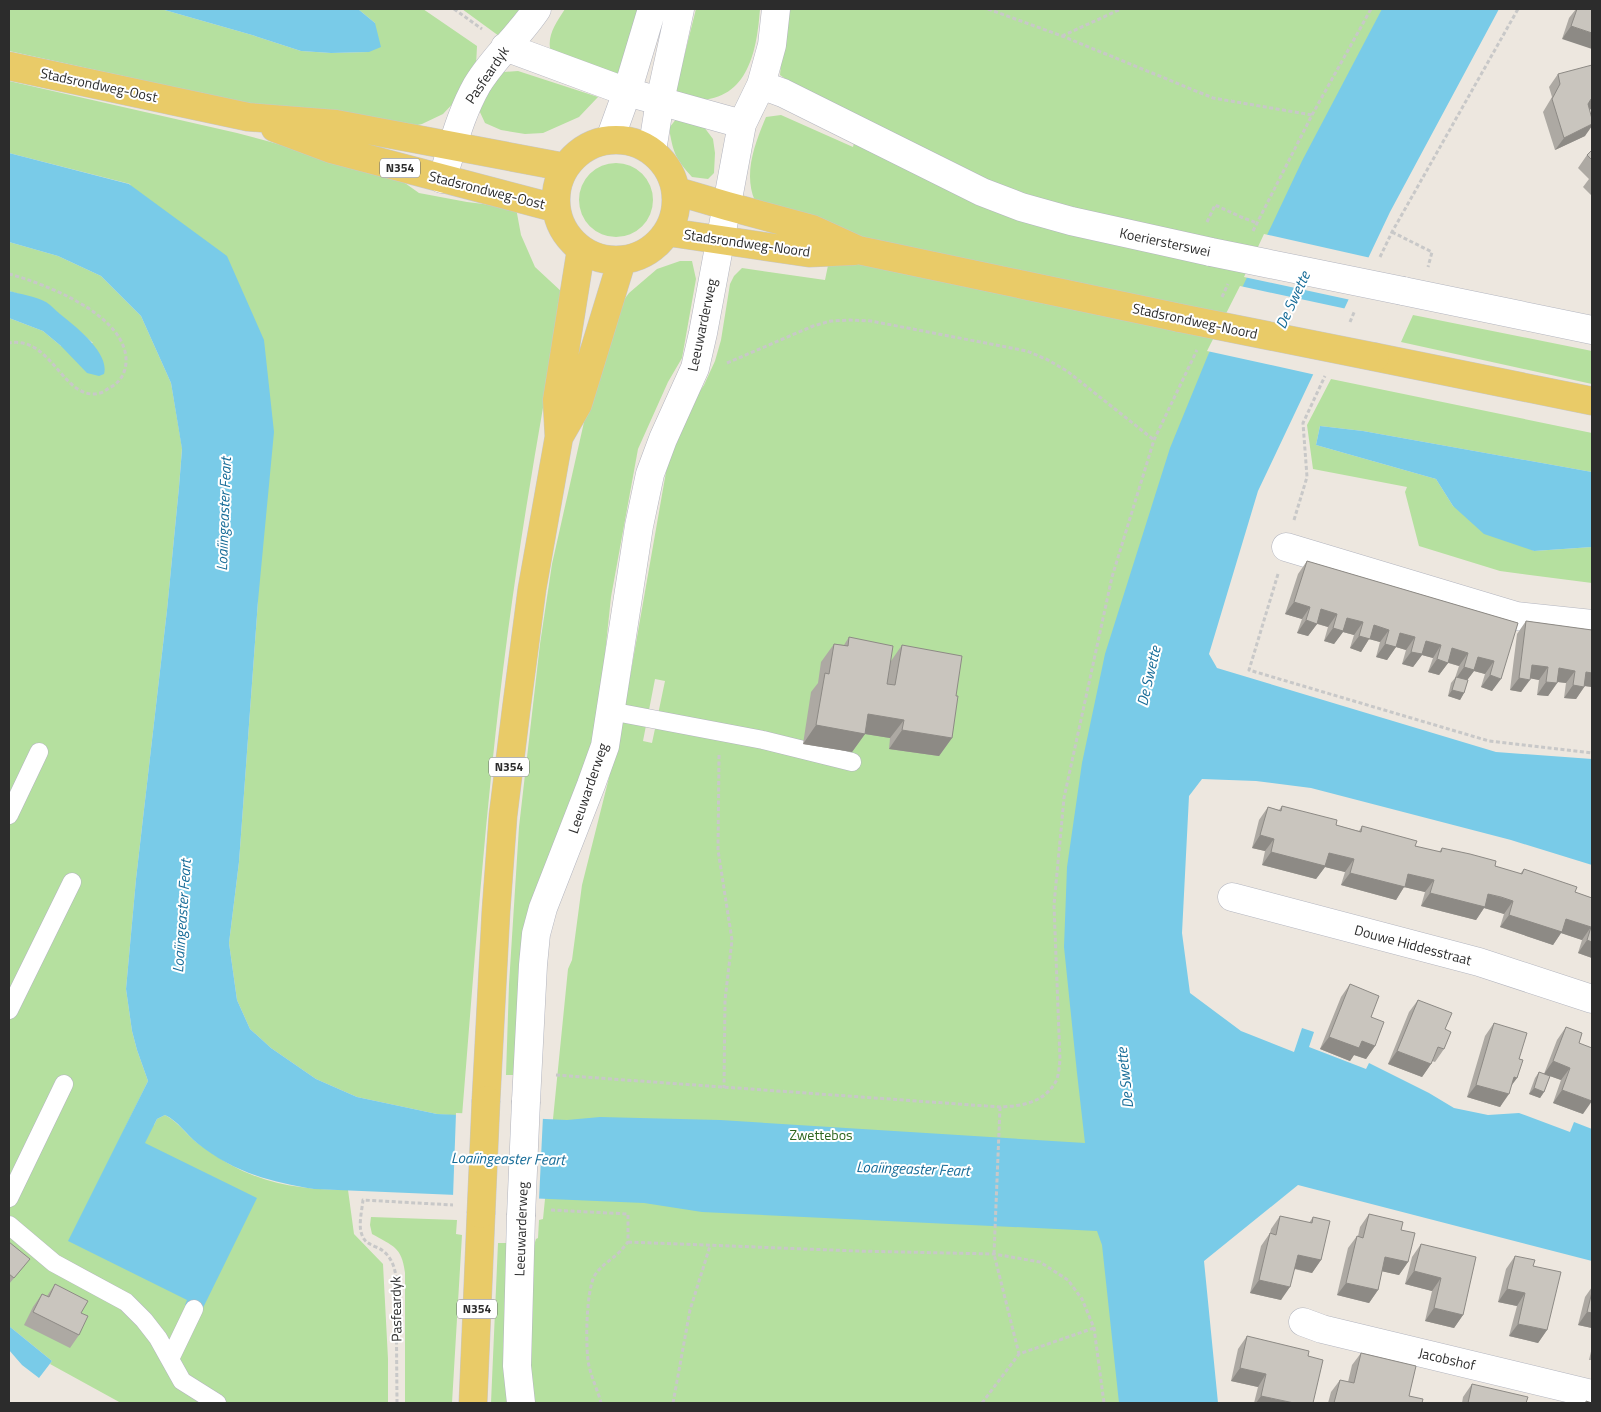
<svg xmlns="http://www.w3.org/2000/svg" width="1601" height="1412" font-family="'Titillium Web',sans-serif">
<rect width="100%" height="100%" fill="#ede7df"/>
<path fill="#b5e09f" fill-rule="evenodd" d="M9 9H161L252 35 301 51 331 53 369 52 375 23 358 9H423L477 46 476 66 460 96 443 114 422 124 396 130 251 104 9 51Z
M462 9H521L499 36Z
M565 9H643L619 74 551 53C546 36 556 23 565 9Z
M696 9H760C757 49 749 100 697 100 691 100 682 96 675 93Z
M786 9H1391L1139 578 1123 1403H530L531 1255 536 1239 538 1238 539 1220 543 1219 568 969 572 960 582 885 620 734 669 455 692 403 704 385 715 361 721 340 730 284 734 276 742 268 825 280 836 227 755 201C743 174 755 143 766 117L781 115 853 147 860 118 794 85 780 75ZM655 679 665 681 652 743 643 741Z
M518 71 598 97 579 117 543 133 525 134 501 130 485 123 479 110 489 83 504 72Z
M9 81 237 133 326 157 395 176 419 193 467 202 516 208 521 235 535 267 563 293C543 408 522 523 507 639 486 797 475 957 462 1116L437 1114 357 1097 316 1079 271 1048 250 1029 237 1000 229 943 239 862 258 601 130 184 9 153Z
M677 118 701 123 713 139 715 153 714 173 708 179 692 177C675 158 673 152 669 128Z
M579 200a37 37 0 1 1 74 0a37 37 0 1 1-74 0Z
M9 242 58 256 101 276 141 316 171 383 182 448 179 487 167 610 136 879 126 989 132 1031 137 1050 148 1081 124 1130 154 1125 157 1119 165 1115C179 1122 187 1136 200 1145 216 1156 232 1167 250 1174 281 1187 315 1190 348 1190L354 1234 383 1264 388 1359V1403H121L50 1364 52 1361 9 1326V318L43 331 61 346 93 343 45 302 9 291Z
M680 261H692L696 279 682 358 668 382 638 449 611 597 596 740 581 782 517 1075H506L509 984 519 827 540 644 552 564 591 391 620 305 629 293 657 269Z
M1413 315 1592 351V384L1401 342Z
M1331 379 1592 433V472L1363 431 1320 426 1316 445 1436 479 1453 506 1534 551 1592 547V583L1500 571 1419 546 1405 492 1407 487 1313 469 1307 425Z
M371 1217 457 1220 456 1234 462 1235 452 1403H405V1273C402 1247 393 1246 372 1234L370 1225Z
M498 1243H508L509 1403H491Z"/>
<path fill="#79cbe8" d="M161 9H358L375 23 381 47 369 52 331 53 301 51 252 35Z
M1382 9H1499L1390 212 1258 491 1209 654 1217 668 1496 752 1592 759V865L1511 840 1311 788 1256 781 1202 779 1189 796 1182 933 1190 993 1241 1031 1294 1052 1302 1028 1314 1032 1309 1047 1366 1069 1369 1063 1429 1093 1454 1108 1488 1115 1519 1113 1570 1132 1574 1122 1592 1129V1261L1298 1185 1204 1261 1218 1403H1119L1102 1245 1097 1231 702 1212 644 1203 314 1189C270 1182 233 1172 197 1143 186 1134 178 1121 165 1115L157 1119 145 1143 257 1198 201 1312 185 1305 187 1300 68 1241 148 1081 137 1050 132 1031 126 989 136 879 167 610 179 487 182 449 171 383 141 316 101 276 58 256 9 242V153L129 184 227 256 264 340 274 432 258 601 239 862 229 943 237 1000 250 1029 271 1048 316 1079 357 1097 437 1114 567 1120 600 1117 720 1120 1085 1143 1077 1073 1064 947 1067 867 1082 763 1105 654 1170 448 1208 355 1241 290 1302 161Z
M9 291C20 294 35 296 46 302 51 305 56 311 60 314 75 326 110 353 104 374L99 376 87 373 61 346 43 331 9 318Z
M1320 426 1363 431 1592 472V547L1534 551 1484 534 1453 506 1436 479 1316 445Z
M9 1326 52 1361 39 1378 22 1365 9 1350Z"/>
<path fill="#ede7df" d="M1264 234 1371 258 1351 300 1244 277Z
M1240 286 1347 309 1316 375 1207 351Z
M456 1113 543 1116 539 1200 453 1197Z"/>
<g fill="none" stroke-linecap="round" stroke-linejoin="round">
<g stroke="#b3b5bf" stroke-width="19">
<path id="lane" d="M610 711 763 740 852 762
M9 815 39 752
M9 1010 72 882
M9 1198 64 1084
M9 1225 54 1263 126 1302 144 1320 158 1338 182 1381 217 1403
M170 1359 194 1309"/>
</g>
<g stroke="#b3b5bf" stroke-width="29">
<path id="street" d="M505 47 627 92 742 124
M761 85 783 93 982 192 1021 207 1071 221 1211 252
M442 179C453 146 460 115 477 85 494 57 519 36 537 9
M1403 291 1592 330
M1286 547 1516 616 1592 624
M1232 897 1479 962 1592 999
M526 1101 533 965 536 934 543 908 591 785 605 746 639 526 650 474 663 439 695 368 703 333 742 124 761 85 772 45 776 9
M1303 1322 1322 1329 1592 1394
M521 1403 517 1366 521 1216"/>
</g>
<g stroke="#b3b5bf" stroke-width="29">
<path id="secondary" d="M610 139 627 92 652 9
M652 151 660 101 680 9"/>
</g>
<g stroke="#c8c8c8" stroke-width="29">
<path id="primary" d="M9 66 248 117 336 124 564 167
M275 128 331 149 555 208
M556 200a60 60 0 1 1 120 0a60 60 0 1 1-120 0Z
M676 191 727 206 812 229 858 250 1180 318
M667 232 809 253 854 251
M1375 357 1592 401
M559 437 578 404 622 260
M486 1100 496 911 503 816 516 711 532 589 559 437 557 400 581 250
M473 1403 481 1214"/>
</g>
<path stroke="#c8c8c8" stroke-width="3" stroke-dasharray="4 2.5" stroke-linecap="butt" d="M454 9 482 29
M988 9 1062 36 1213 98 1312 115
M1062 36 1121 9
M1207 222 1215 205 1241 217 1257 223
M1253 231 1312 115 1371 9
M1392 232 1432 252 1428 267
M1380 257 1392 232 1518 9
M9 274C46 284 129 316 126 363 125 374 120 382 111 387 107 389 104 392 100 393 64 403 52 335 9 343
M1222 297 1228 284
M1350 322 1355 310
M727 363 813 326 831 321 849 320 871 321 1027 351 1048 360 1067 371 1154 440
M1294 520 1307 477 1303 423 1325 376
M1278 574 1249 670 1489 741 1592 753
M719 755 718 850 732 940 725 1000 724 1088
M556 1075 1000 1107C1021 1106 1043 1103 1055 1083 1059 1077 1059 1067 1060 1060L1054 905 1064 798 1112 577 1154 440 1197 350
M1000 1107 994 1254 1019 1354
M551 1210 628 1214V1242C624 1247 620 1252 615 1256 608 1262 601 1266 595 1275 586 1289 585 1349 589 1366 592 1379 598 1391 601 1403
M628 1242 856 1251 994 1254 1040 1262 1068 1280 1082 1299 1094 1328 1104 1403
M397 1403 396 1278C395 1265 389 1252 376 1247 370 1244 365 1243 362 1235 358 1226 362 1210 363 1200L453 1205
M673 1403 690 1310 710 1246
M982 1403 1019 1354 1094 1328"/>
<use href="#lane" stroke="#fff" stroke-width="18"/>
<use href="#street" stroke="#fff" stroke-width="28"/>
<use href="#secondary" stroke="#fff" stroke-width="28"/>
<use href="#primary" stroke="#e9cb68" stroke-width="28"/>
<g stroke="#b3b5bf" stroke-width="29" stroke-linecap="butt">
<path id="street-bridge" d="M1211 252 1403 291
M521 1216 526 1101"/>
</g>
<g stroke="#c8c8c8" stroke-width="29" stroke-linecap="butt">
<path id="primary-bridge" d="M1180 318 1375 357
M481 1214 486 1100"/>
</g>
<use href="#street-bridge" stroke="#fff" stroke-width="28"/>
<use href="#primary-bridge" stroke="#e9cb68" stroke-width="28"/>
</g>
<path fill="#ada9a3" d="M1576 9H1592L1562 39 1569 18Z
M1558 74 1592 109H1589L1585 136 1555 150 1543 112 1552 97 1549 87Z
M1592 150V196L1583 187 1589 179 1578 168 1587 155Z
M1307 561 1518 623 1492 691 1481 687 1485 674 1474 671 1467 680 1464 693 1460 700 1448 696 1451 683 1455 678 1459 666 1448 663 1439 675 1428 672 1433 658 1422 655 1413 667 1402 664 1406 650 1396 647 1387 660 1376 657 1380 642 1369 639 1361 652 1350 648 1354 635 1343 632 1334 644 1324 641 1328 627 1317 624 1308 636 1297 633 1302 619 1285 614 1298 574Z
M1526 621 1592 630V687L1585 686 1576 699 1564 698 1566 683 1558 682 1548 696 1537 695 1539 680 1530 678 1521 692 1510 690 1517 634Z
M849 637 891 661 902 645 956 696 952 738 939 756 889 749 890 738 865 734 852 752 803 744 811 692 818 683 821 662 834 644 844 645Z
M1282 806 1336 825 1359 831 1362 826 1415 846 1439 852 1442 848 1495 866 1520 874 1524 869 1575 892 1592 898V958L1578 953 1582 940 1561 933 1553 945 1500 927 1504 914 1492 910 1484 908 1476 920 1421 906 1425 892 1404 887 1396 900 1341 885 1345 872 1325 867 1316 879 1262 865 1265 851 1252 848 1259 820 1268 807 1279 810Z
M1350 984 1371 1017 1375 1046 1366 1059 1354 1055 1350 1061 1320 1049 1341 997Z
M1418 1000 1445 1029 1444 1049 1435 1062 1432 1061 1431 1064 1422 1077 1388 1064 1409 1012Z
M1494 1023 1519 1059 1517 1078 1511 1086 1500 1107 1467 1097 1485 1036Z
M1566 1027 1579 1043 1583 1114 1553 1103 1561 1080 1550 1076 1544 1092 1540 1098 1529 1094 1535 1078 1539 1072 1544 1074 1557 1040Z
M1369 1214 1401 1230 1408 1262 1399 1275 1382 1271 1378 1290 1369 1303 1337 1295 1348 1248 1357 1236H1358L1360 1227Z
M1280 1216 1309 1223 1313 1217 1321 1260 1312 1273 1294 1269 1281 1300 1250 1293 1261 1246 1270 1233 1271 1229Z
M9 1242 25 1265 9 1284Z
M1421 1244 1463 1315 1454 1328 1425 1321 1432 1291 1405 1284 1412 1257Z
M1515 1256 1533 1266 1547 1330 1538 1343 1509 1336 1517 1306 1498 1302 1506 1269Z
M55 1284 81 1313 79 1335 70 1348 24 1325 33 1307 42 1294 47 1296Z
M1592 1287V1328L1578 1325 1585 1297Z
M1247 1336 1308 1356 1313 1403H1254L1258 1387 1231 1381 1238 1349Z
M1592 1347V1360H1589Z
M1361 1353 1409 1396 1422 1403H1328L1331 1392 1340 1380 1348 1382 1352 1365Z
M1472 1384 1526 1403H1462L1463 1397Z"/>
<path fill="#8d8a85" d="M1571 26 1592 33V49L1562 39Z
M1592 98V109L1582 112 1591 99Z
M1592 124V126L1585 136 1555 150 1564 138Z
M1294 602 1310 607 1302 619 1285 614Z
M1321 609 1337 614 1328 627 1312 622Z
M1347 618 1363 622 1354 635 1343 632 1334 644 1324 641 1333 628Z
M1306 620 1317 624 1308 636 1297 633Z
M1374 625 1389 630 1380 642 1369 639 1361 652 1350 648 1359 636Z
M1400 633 1415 637 1406 650 1396 647 1387 660 1376 657 1385 644Z
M1426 641 1441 645 1433 658 1422 655 1413 667 1402 664 1411 652Z
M1452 648 1468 653 1459 666 1443 661Z
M1478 657 1494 661 1485 674 1474 671 1465 683 1455 680 1464 667Z
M1437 659 1448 663 1439 675 1428 672Z
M1532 665 1548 667 1539 680 1523 677Z
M1559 668 1575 671 1566 683 1550 681Z
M1586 672 1592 673V687L1577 685Z
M1490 675 1501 679 1492 691 1481 687Z
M1519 678 1530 680 1521 692 1510 690Z
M1546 682 1557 683 1548 696 1537 695Z
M1573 685 1584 687 1576 699 1564 698Z
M1452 690 1464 693 1460 700 1448 696Z
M868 714 904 720 890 738 865 734 852 752 803 744 816 725Z
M902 730 952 738 939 756 889 749Z
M1260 835 1274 839 1265 851 1252 848Z
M1271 852 1329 853 1354 859 1345 872 1325 867 1316 879 1262 865Z
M1350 873 1408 874 1434 880 1425 892 1404 887 1396 900 1341 885Z
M1430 893 1488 894 1513 901 1504 914 1484 908 1476 920 1421 906Z
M1509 915 1566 919 1591 927 1582 940 1561 933 1553 945 1500 927Z
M1587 940 1592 942V958L1578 953Z
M1329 1037 1362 1041 1375 1046 1366 1059 1354 1055 1350 1061 1320 1049Z
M1397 1051 1431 1064 1422 1077 1388 1064Z
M1553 1061 1570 1068 1561 1080 1544 1074Z
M1514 1077 1517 1078 1508 1090Z
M1476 1085 1509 1094 1500 1107 1467 1097Z
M1534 1088 1544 1092 1540 1098 1529 1094Z
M1562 1090 1592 1101 1583 1114 1553 1103Z
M1298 1255 1321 1260 1312 1273 1289 1267Z
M1385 1257 1408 1262 1399 1275 1376 1270Z
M1414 1271 1441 1278 1432 1291 1405 1284Z
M1259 1280 1290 1287 1281 1300 1250 1293Z
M1346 1283 1378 1290 1369 1303 1337 1295Z
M1507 1289 1525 1293 1517 1306 1498 1302Z
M1434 1308 1463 1315 1454 1328 1425 1321Z
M1587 1312 1592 1313V1328L1578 1325Z
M1518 1324 1547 1330 1538 1343 1509 1336Z
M1240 1368 1266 1374 1258 1387 1231 1381Z
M1261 1396 1294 1403H1256Z"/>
<path fill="#c9c5be" stroke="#8d8a85" d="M1577 9H1592V33L1571 26Z
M1592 65V98L1591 99 1588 104 1592 119V124L1564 138 1552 99 1560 84 1558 74Z
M1592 150V160L1587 155Z
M1307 561 1518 623 1501 679 1490 675 1494 661 1478 657 1474 670 1464 667 1468 653 1452 648 1448 663 1437 659 1441 645 1426 641 1422 654 1411 652 1415 637 1400 633 1396 647 1385 644 1389 630 1374 625 1370 639 1359 636 1363 622 1347 618 1343 631 1333 628 1337 614 1321 609 1317 624 1306 620 1310 607 1294 602Z
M1526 621 1592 630V673L1586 672 1584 687 1573 685 1575 671 1559 668 1557 683 1546 682 1548 667 1532 665 1530 680 1519 678Z
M849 637 893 646 887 684 895 685 902 645 962 656 956 696H958L952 738 902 730 904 720 868 714 865 734 816 725 825 673 829 674 834 644 848 646Z
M1456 677 1468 680 1464 693 1452 690Z
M1282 806 1337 820 1336 825 1361 832 1362 826 1417 841 1415 846 1441 852 1442 848 1470 854 1496 861 1495 866 1522 874 1524 869 1577 887 1575 892 1592 898V942L1587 940 1591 927 1566 919 1562 932 1509 915 1513 901 1501 897 1488 894 1485 907 1430 893 1434 880 1408 874 1405 887 1350 873 1354 859 1329 853 1325 866 1271 852 1274 839 1260 835 1268 807 1281 811Z
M1350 984 1379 996 1371 1017 1384 1022 1375 1046 1362 1041 1359 1048 1329 1037Z
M1418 1000 1452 1013 1445 1029 1451 1032 1444 1049 1438 1047 1431 1064 1397 1051Z
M1494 1023 1527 1033 1519 1059 1523 1060 1517 1078 1514 1077 1509 1094 1476 1085Z
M1566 1027 1582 1033 1579 1043 1592 1048V1101L1562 1090 1570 1068 1553 1061Z
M1539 1072 1550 1076 1544 1092 1534 1088Z
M1369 1214 1403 1222 1401 1230 1415 1233 1408 1262 1385 1257 1378 1290 1346 1283 1357 1236 1363 1238Z
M1280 1216 1312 1223 1313 1217 1330 1221 1321 1260 1298 1255 1290 1287 1259 1280 1270 1233 1276 1235Z
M9 1242 30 1259 14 1278 9 1274Z
M1421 1244 1476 1257 1463 1315 1434 1308 1441 1278 1414 1271Z
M1515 1256 1535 1260 1533 1266 1561 1272 1547 1330 1518 1324 1525 1293 1507 1289Z
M55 1284 88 1301 81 1313 88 1316 79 1335 33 1312 42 1294 49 1297Z
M1592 1292V1313L1587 1312Z
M1247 1336 1309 1351 1308 1356 1323 1360 1313 1403H1294L1261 1396 1266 1374 1240 1368Z
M1361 1353 1416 1366 1409 1396 1423 1399 1422 1403H1334L1340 1380 1354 1383Z
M1472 1384 1528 1397 1526 1403H1468Z
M1586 1401 1592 1403H1586Z"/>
<g text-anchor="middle" stroke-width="4" stroke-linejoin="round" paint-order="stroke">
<g fill="#fff" stroke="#6b6b6b" stroke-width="1">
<rect x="380" y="158.5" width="40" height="19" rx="4"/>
<rect x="489" y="757.5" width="40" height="19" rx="4"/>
<rect x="457" y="1299.5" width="40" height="19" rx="4"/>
</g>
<g font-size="12" font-weight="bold" fill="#2c2c2c">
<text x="400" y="172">N354</text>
<text x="509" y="771">N354</text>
<text x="477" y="1313">N354</text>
</g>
<g font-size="14" fill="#2c2c2c" stroke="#fff">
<text transform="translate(487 75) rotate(-56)" y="5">Pasfeardyk</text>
<text transform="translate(99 85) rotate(12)" y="5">Stadsrondweg-Oost</text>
<text transform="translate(487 190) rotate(14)" y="5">Stadsrondweg-Oost</text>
<text transform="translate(1165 242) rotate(12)" y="5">Koeriersterswei</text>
<text transform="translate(747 243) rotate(8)" y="5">Stadsrondweg-Noord</text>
<text transform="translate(1195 321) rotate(12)" y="5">Stadsrondweg-Noord</text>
<text transform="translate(702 325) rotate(-78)" y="5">Leeuwarderweg</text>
<text transform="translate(588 788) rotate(-71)" y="5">Leeuwarderweg</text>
<text transform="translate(1413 945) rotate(15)" y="5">Douwe Hiddesstraat</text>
<text transform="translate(521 1229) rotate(-88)" y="5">Leeuwarderweg</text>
<text transform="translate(396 1309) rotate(-91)" y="5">Pasfeardyk</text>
<text transform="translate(1447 1359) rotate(13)" y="5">Jacobshof</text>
</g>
<g font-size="14" fill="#2e661f" stroke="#fff">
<text x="821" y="1140">Zwettebos</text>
</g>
<g font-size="15" font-style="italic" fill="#156b97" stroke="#fff">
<text transform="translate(1293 300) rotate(-65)" y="5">De Swette</text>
<text transform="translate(224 514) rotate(-88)" y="5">Loaiïngeaster Feart</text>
<text transform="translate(1149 676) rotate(-77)" y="5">De Swette</text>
<text transform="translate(182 916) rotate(-86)" y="5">Loaiïngeaster Feart</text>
<text transform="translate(1125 1078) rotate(-96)" y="5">De Swette</text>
<text transform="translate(508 1159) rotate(1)" y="5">Loaiïngeaster Feart</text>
<text transform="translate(913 1169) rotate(2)" y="5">Loaiïngeaster Feart</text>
</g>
</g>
<rect width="1601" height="1412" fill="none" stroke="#2c2c2c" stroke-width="20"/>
</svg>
